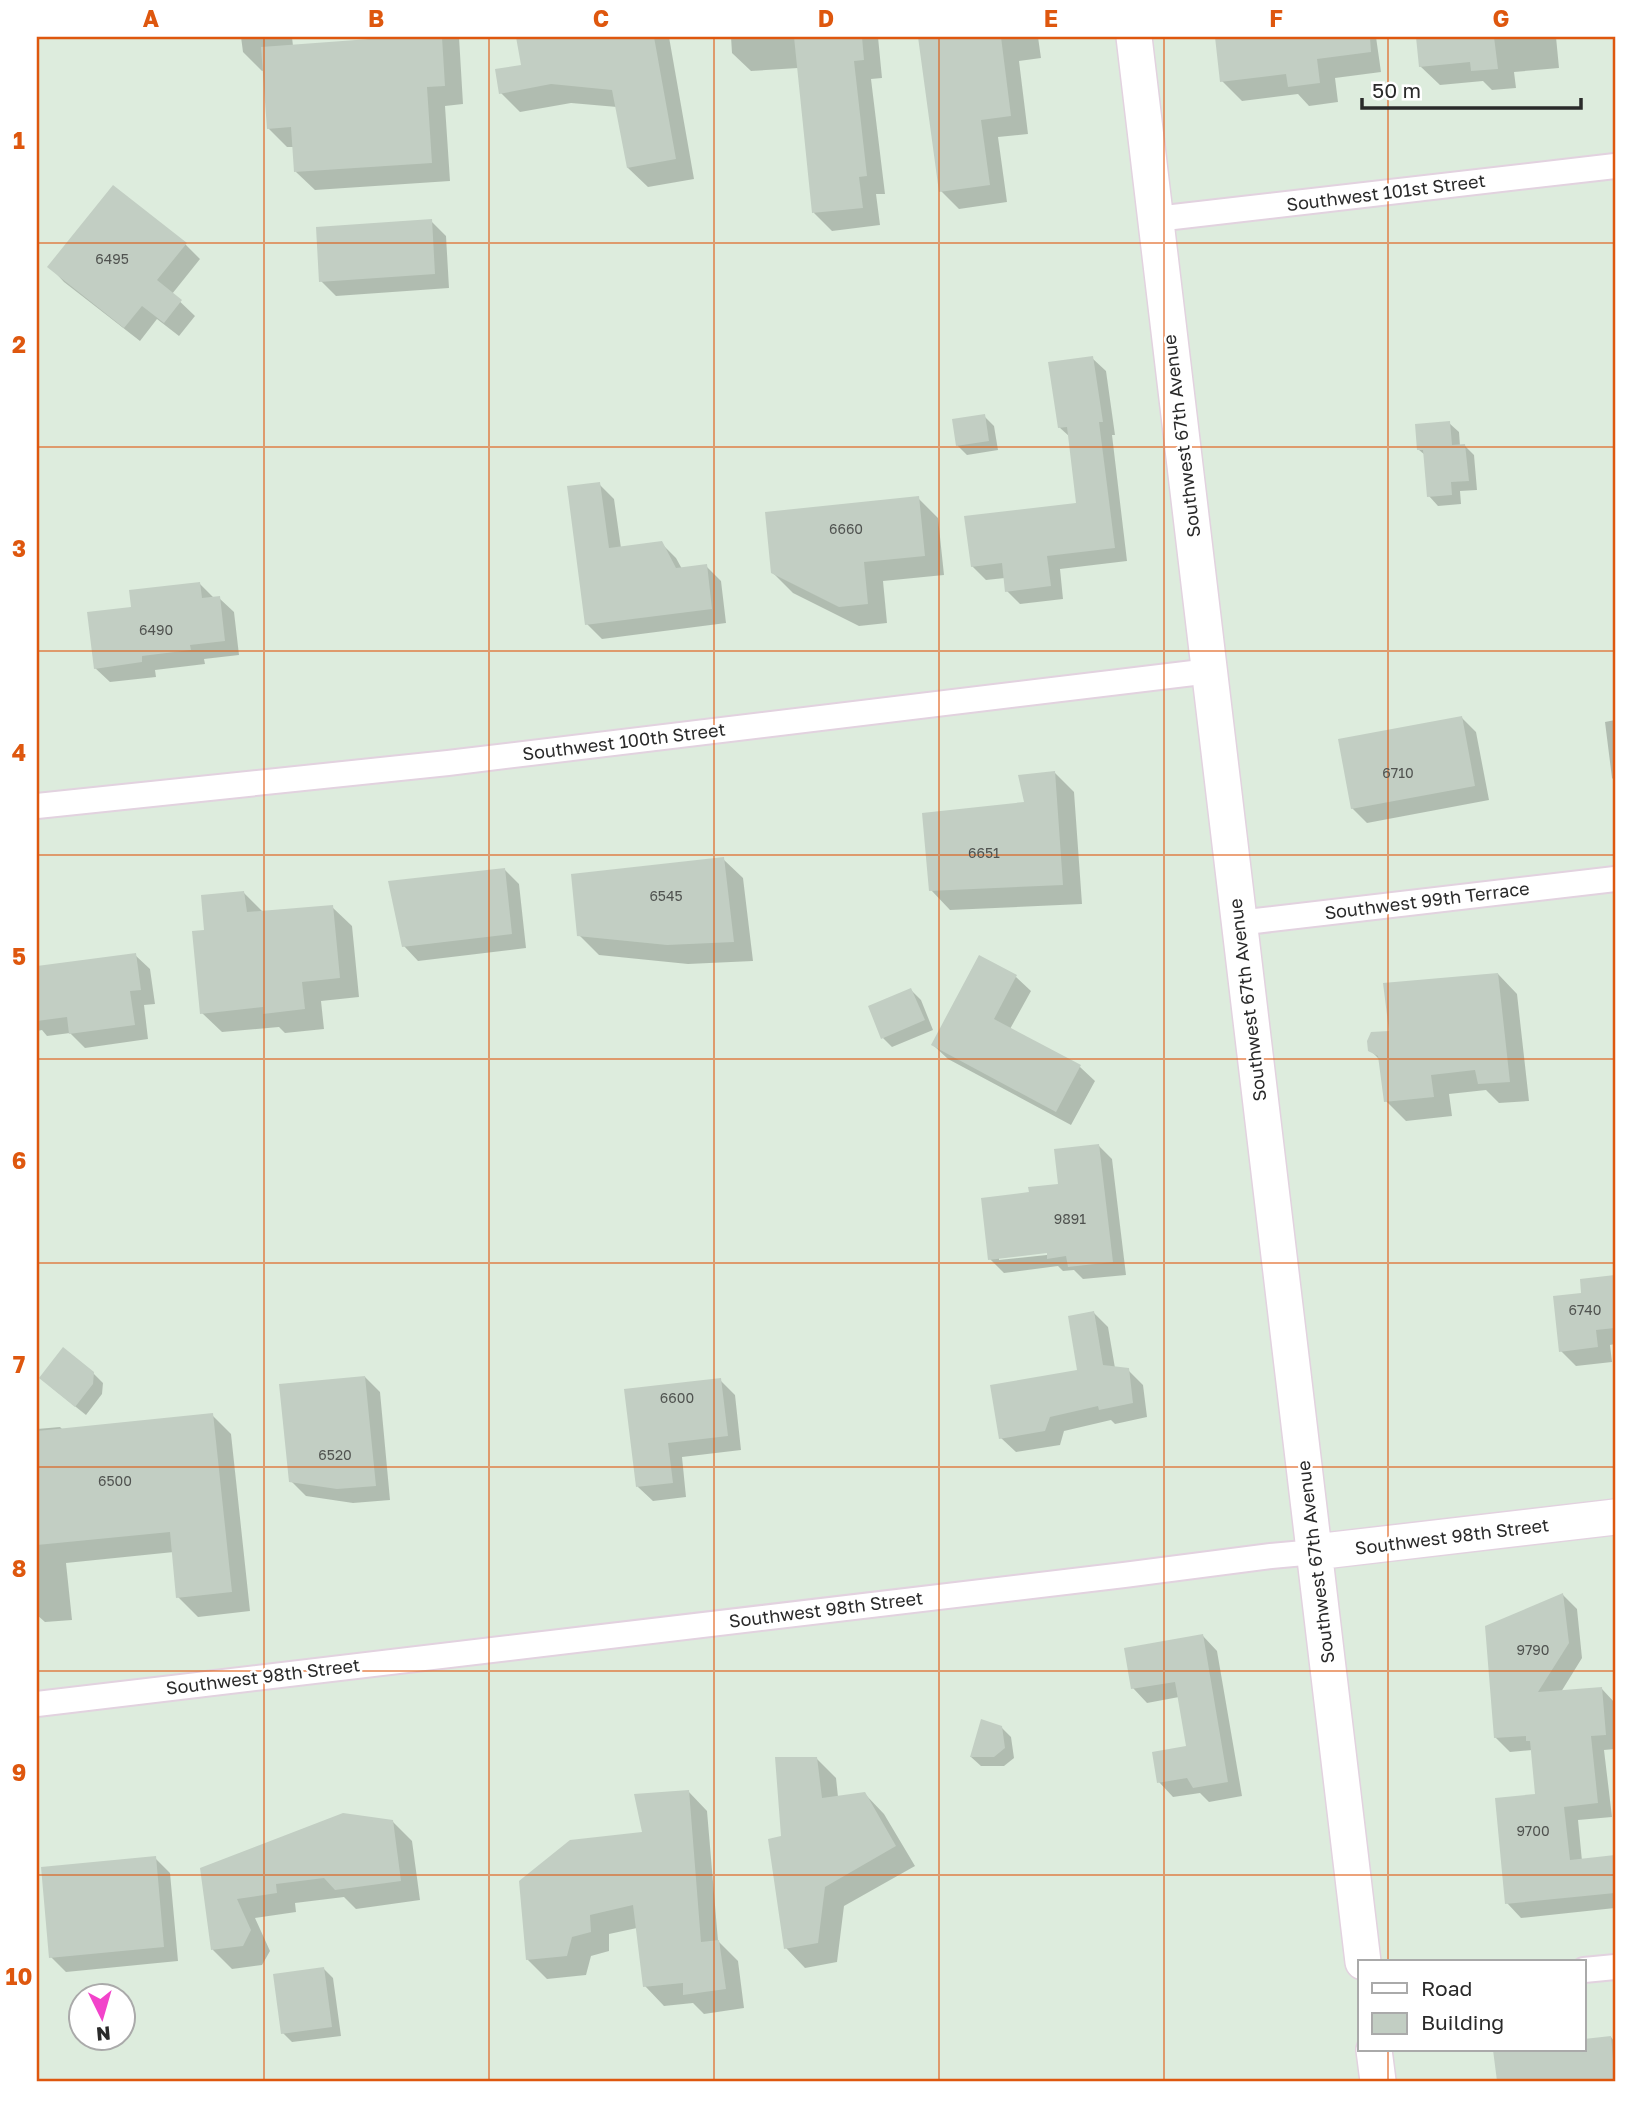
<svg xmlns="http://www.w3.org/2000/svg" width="1652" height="2118" font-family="'Golos Text',sans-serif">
<rect width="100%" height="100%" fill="#ddecdd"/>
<path fill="#0003" fill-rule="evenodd" d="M241 37H292L293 46 401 37H459L463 104 445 106 450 181 315 190 296 172 294 147H287L268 128 265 70 262 71 243 52Z
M518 37H669L694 179 648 187 628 168 617 107 571 103 520 112 501 93 523 66Z
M731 37H878L882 78 871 79 885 194H876L880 225 832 231 814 213 798 68 751 71 732 53Z
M920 37H1038L1041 58 1019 61 1028 134 998 137 1007 202 959 209 941 191Z
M1216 37H1376L1381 72 1335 78 1338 102 1309 106 1298 94 1242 101 1222 81Z
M1417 37H1556L1559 68 1514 72 1516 88 1492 90 1483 81 1440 85 1420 66Z
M113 188 186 245 200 259 172 294 195 316 179 336 157 319 140 341 64 282 50 267Z
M431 221 446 236 449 288 336 296 321 281Z
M1092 358 1106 371 1115 435H1112L1127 561 1060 569 1063 599 1020 604 1007 591 1005 578 986 580 972 566 1078 505 1070 437 1059 427Z
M984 416 994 426 998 450 967 455 957 445Z
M1449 423 1459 432 1460 446H1465L1474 455 1477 490 1460 491 1461 504 1438 506 1429 496 1425 455 1419 450Z
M599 484 614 499 621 548 661 543 676 558 682 569 706 566 721 581 726 623 602 639 587 624Z
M918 498 938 518 944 575 883 581 887 623 859 626 793 593 773 573Z
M199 583 214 598H219L234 612 239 655 204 659 205 664 155 670 156 677 110 682 95 668 133 608Z
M1462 718 1476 732 1489 800 1367 823 1352 808Z
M1615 720V781L1612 778 1605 722Z
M1055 773 1074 792 1082 904 950 910 931 890 1026 803Z
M723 859 743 878 753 961 688 964 599 955 579 935Z
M504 869 519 884 526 948 418 961 404 946Z
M244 893 263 912 332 907 352 926 359 997 321 1001 324 1029 285 1033 279 1027 222 1032 202 1013 206 931Z
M135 955 150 969 155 1004 144 1005 148 1039 85 1048 70 1033 47 1036 42 1030 37 1031V968Z
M980 958 1016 977 1031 991 1010 1029 1080 1067 1095 1081 1071 1125 948 1059 933 1045Z
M1498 974 1517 994 1529 1101 1499 1103 1486 1090 1449 1094 1452 1116 1406 1121 1386 1101 1380 1060 1370 1050 1391 1032Z
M911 990 921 1000 933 1030 892 1047 883 1038Z
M1099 1146 1112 1159 1126 1275 1083 1279 1074 1270 1063 1271 1058 1266 1004 1273 990 1259 1031 1194 1060 1186ZM1055 1250 1056 1254 999 1260V1257Z
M1615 1276V1344L1610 1345 1612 1362 1576 1366 1561 1351 1583 1295 1582 1280Z
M1094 1313 1108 1327 1115 1368 1128 1370 1143 1385 1147 1417 1115 1424 1111 1420 1064 1431 1060 1445 1016 1452 1001 1438 1079 1371Z
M93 1373 103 1383 102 1394 86 1415 51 1387Z
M365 1377 380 1392 390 1500 353 1503 306 1496 291 1481Z
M720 1380 735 1395 741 1450 682 1457 686 1497 653 1501 638 1487 626 1391Z
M212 1415 231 1434 250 1611 198 1617 178 1597 174 1552 66 1563 72 1620 45 1622 37 1615V1429L60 1427 63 1430Z
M1563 1595 1577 1609 1582 1658 1561 1692 1602 1689 1615 1703V1749L1604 1750 1612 1817 1578 1820 1582 1861 1615 1857V1908L1521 1918 1507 1903 1537 1795 1532 1750 1510 1752 1495 1737Z
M1203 1636 1217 1651 1242 1796 1209 1802 1200 1793 1173 1797 1159 1782 1188 1747 1179 1697 1147 1703 1133 1688Z
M1001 1727 1011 1737 1014 1758 1004 1766H981L971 1757Z
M816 1758 836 1778 838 1797 865 1794 884 1814 915 1866 844 1906 837 1962 805 1968 786 1948 782 1838Z
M688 1791 707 1811 718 1941 738 1961 744 2008 704 2014 693 2003 664 2006 645 1986 637 1928 609 1934V1951L591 1956 586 1975 547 1979 527 1959 644 1834Z
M392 1821 412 1841 420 1900 356 1909 344 1897 295 1903 296 1912 255 1918 270 1951 262 1965 232 1969 213 1950 202 1869Z
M155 1858 170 1873 178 1961 66 1972 51 1957Z
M324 1969 333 1978 341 2036 292 2042 283 2033Z
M1611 2037 1615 2042V2081H1499L1495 2051 1584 2050V2041Z"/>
<path fill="#c2cec3" d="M397 37H442L445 86 427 87 432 163 294 172 291 127 267 129 261 47Z
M516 37H654L676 159 627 168 612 90 551 84 499 94 495 69 521 65Z
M794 37H862L864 60 854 61 867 176 859 177 863 208 812 213Z
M918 37H1001L1011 116 981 120 990 185 939 192Z
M1215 37H1370L1371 52 1317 59 1320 83 1288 87 1286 74 1220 82Z
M1416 37H1494L1498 69 1471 71 1470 62 1419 67Z
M113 185 187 243 157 280 182 300 164 323 142 306 124 328 47 267Z
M432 219 435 274 319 282 316 227Z
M1093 356 1103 422H1099L1115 548 1047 556 1051 586 1005 592 1002 563 971 567 964 516 1076 503 1067 427 1058 428 1048 362Z
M985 414 989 441 956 446 952 419Z
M1450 421 1452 445 1465 444 1469 481 1451 482 1452 495 1427 497 1423 450H1417L1415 424Z
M600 482 609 548 662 541 676 568 707 564 712 609 585 625 567 486Z
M919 496 925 556 864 562 868 604 839 607 771 573 765 512Z
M200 582 202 598 220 596 225 641 190 645 191 650 142 656V662L94 669 87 612 131 607 129 590Z
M1462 716 1475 786 1351 809 1338 739Z
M1055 771 1063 885 929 891 922 813 1024 802 1018 775Z
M724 857 734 942 667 945 577 936 571 874Z
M505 868 512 934 402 947 388 881Z
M244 891 247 912 333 905 340 978 302 982 305 1009 263 1014V1007L200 1014 192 931 204 930 201 895Z
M136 953 141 990 130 991 135 1025 69 1034 67 1017 37 1021V966Z
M979 955 1017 975 994 1019 1081 1065 1056 1112 931 1045Z
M1498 973 1510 1082 1478 1084 1475 1070 1431 1075 1434 1097 1384 1102 1378 1056 1368 1051 1367 1041 1371 1032 1389 1031 1383 983Z
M911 988 925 1020 881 1039 868 1006Z
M1099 1144 1113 1262 1068 1267 1066 1256 1047 1259V1253L988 1260 981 1198 1029 1192 1028 1187 1058 1184 1054 1149Z
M1615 1275V1328L1596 1330 1598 1347 1559 1352 1553 1296 1581 1293 1580 1279Z
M1094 1311 1103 1365 1129 1368 1133 1403 1099 1410 1098 1406 1050 1417 1045 1431 999 1439 990 1385 1077 1370 1068 1316Z
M63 1347 94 1372 93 1384 75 1407 39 1378Z
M365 1376 376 1486 337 1489 289 1482 279 1384Z
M721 1378 728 1436 668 1443 673 1483 636 1487 624 1389Z
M213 1413 232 1592 176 1598 170 1532 37 1545V1431Z
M1563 1593 1569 1643 1538 1692 1602 1687 1606 1735 1591 1736 1598 1803 1564 1807 1570 1860 1615 1855V1893L1505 1904 1495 1798 1535 1794 1530 1741H1526V1736L1494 1738 1485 1626Z
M1203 1634 1228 1782 1193 1788 1187 1778 1157 1783 1152 1752 1186 1746 1175 1682 1131 1689 1124 1648Z
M981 1719 1002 1726 1005 1748 994 1757H970Z
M775 1757H817L822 1798 865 1792 896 1846 825 1887 818 1943 784 1949 768 1839 781 1836Z
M689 1790 701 1942 719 1940 726 1989 683 1995V1983L643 1987 633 1905 590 1915 591 1932 572 1937 567 1956 526 1960 519 1881 570 1840 642 1832 634 1794Z
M343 1813 393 1820 401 1881 335 1890 324 1878 276 1884 277 1893 237 1899 251 1930 243 1946 211 1950 200 1868Z
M156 1856 164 1947 49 1958 41 1867Z
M324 1967 332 2027 281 2034 273 1974Z
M1611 2036 1615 2081H1497L1493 2050H1584V2039Z"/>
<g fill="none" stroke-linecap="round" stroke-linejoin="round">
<g stroke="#e2d2df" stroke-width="28">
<path id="street" d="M1156 219 1615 166
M37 806 448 763 1210 671
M1238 923 1615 879
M37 1704 1124 1575 1271 1556 1315 1552
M1584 1970 1615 1967"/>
</g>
<g stroke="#e2d2df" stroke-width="38">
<path id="secondary" d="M1134 37 1363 1962
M1315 1552 1615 1517
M1374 2050 1378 2081"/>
</g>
<use href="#street" stroke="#fff" stroke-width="24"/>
<use href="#secondary" stroke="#fff" stroke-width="35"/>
</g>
<path fill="none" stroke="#de570e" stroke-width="2" stroke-opacity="0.55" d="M264 37V2081M489 37V2081M714 37V2081M939 37V2081M1164 37V2081M1388 37V1962M37 243H1615M37 447H1615M37 651H1615M37 855H1615M37 1059H1615M37 1263H1615M37 1467H1615M37 1671H1615M37 1875H1615M1388 2050V2081"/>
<g text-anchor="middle" stroke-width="5" stroke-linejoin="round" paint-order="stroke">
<g font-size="14" fill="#505350">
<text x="112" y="264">6495</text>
<text x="846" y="534">6660</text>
<text x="156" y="635">6490</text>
<text x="1398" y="778">6710</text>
<text x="984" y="858">6651</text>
<text x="666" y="901">6545</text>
<text x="1070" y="1224">9891</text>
<text x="1585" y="1315">6740</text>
<text x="677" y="1403">6600</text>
<text x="335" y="1460">6520</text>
<text x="115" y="1486">6500</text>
<text x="1533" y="1655">9790</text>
<text x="1533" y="1836">9700</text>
</g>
<g font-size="18" fill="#2a2a2a" stroke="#fff">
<text transform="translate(1386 193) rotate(-7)" y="6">Southwest 101st Street</text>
<text transform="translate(1182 436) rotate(-97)" y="6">Southwest 67th Avenue</text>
<text transform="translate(624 742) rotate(-7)" y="6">Southwest 100th Street</text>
<text transform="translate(1427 901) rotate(-7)" y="6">Southwest 99th Terrace</text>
<text transform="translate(1248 1000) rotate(-97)" y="6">Southwest 67th Avenue</text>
<text transform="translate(1452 1537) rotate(-7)" y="6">Southwest 98th Street</text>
<text transform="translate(1316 1562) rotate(-97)" y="6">Southwest 67th Avenue</text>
<text transform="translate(826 1610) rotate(-7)" y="6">Southwest 98th Street</text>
<text transform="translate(263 1677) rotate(-7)" y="6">Southwest 98th Street</text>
</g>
</g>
<rect width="1652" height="2118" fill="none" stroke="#ffffff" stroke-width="77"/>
<rect x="1358" y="1960" width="228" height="91" fill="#ffffff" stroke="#aaaaaa" stroke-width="2"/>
<rect x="1372" y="1983" width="35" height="10" fill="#ffffff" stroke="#aaaaaa" stroke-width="2"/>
<text x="1421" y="1996" font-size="21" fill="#2a2a2a">Road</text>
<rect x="1372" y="2013" width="35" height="21" fill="#c2cec3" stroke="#aaaaaa" stroke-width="2"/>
<text x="1421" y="2030" font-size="21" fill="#2a2a2a">Building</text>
<g transform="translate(102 2017) rotate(175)"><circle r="33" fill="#ffffff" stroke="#aaaaaa" stroke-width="2"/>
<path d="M0-5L12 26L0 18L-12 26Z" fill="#f243ca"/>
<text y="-10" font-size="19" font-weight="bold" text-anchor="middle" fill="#2a2a2a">N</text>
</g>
<path d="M1362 98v10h219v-10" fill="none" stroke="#2a2a2a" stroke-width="3.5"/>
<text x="1372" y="98" font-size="21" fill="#2a2a2a" stroke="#ffffff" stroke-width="5" paint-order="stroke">50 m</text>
<rect x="38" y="38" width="1576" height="2042" fill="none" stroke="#de570e" stroke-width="2.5"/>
<g font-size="23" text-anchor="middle" font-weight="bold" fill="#de570e">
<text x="151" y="27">A</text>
<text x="376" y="27">B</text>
<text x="601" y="27">C</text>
<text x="826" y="27">D</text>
<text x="1051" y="27">E</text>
<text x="1276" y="27">F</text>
<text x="1501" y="27">G</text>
<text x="19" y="149">1</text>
<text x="19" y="353">2</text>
<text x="19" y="557">3</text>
<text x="19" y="761">4</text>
<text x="19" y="965">5</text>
<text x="19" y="1169">6</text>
<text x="19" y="1373">7</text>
<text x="19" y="1577">8</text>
<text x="19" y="1781">9</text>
<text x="19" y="1985">10</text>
</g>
</svg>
